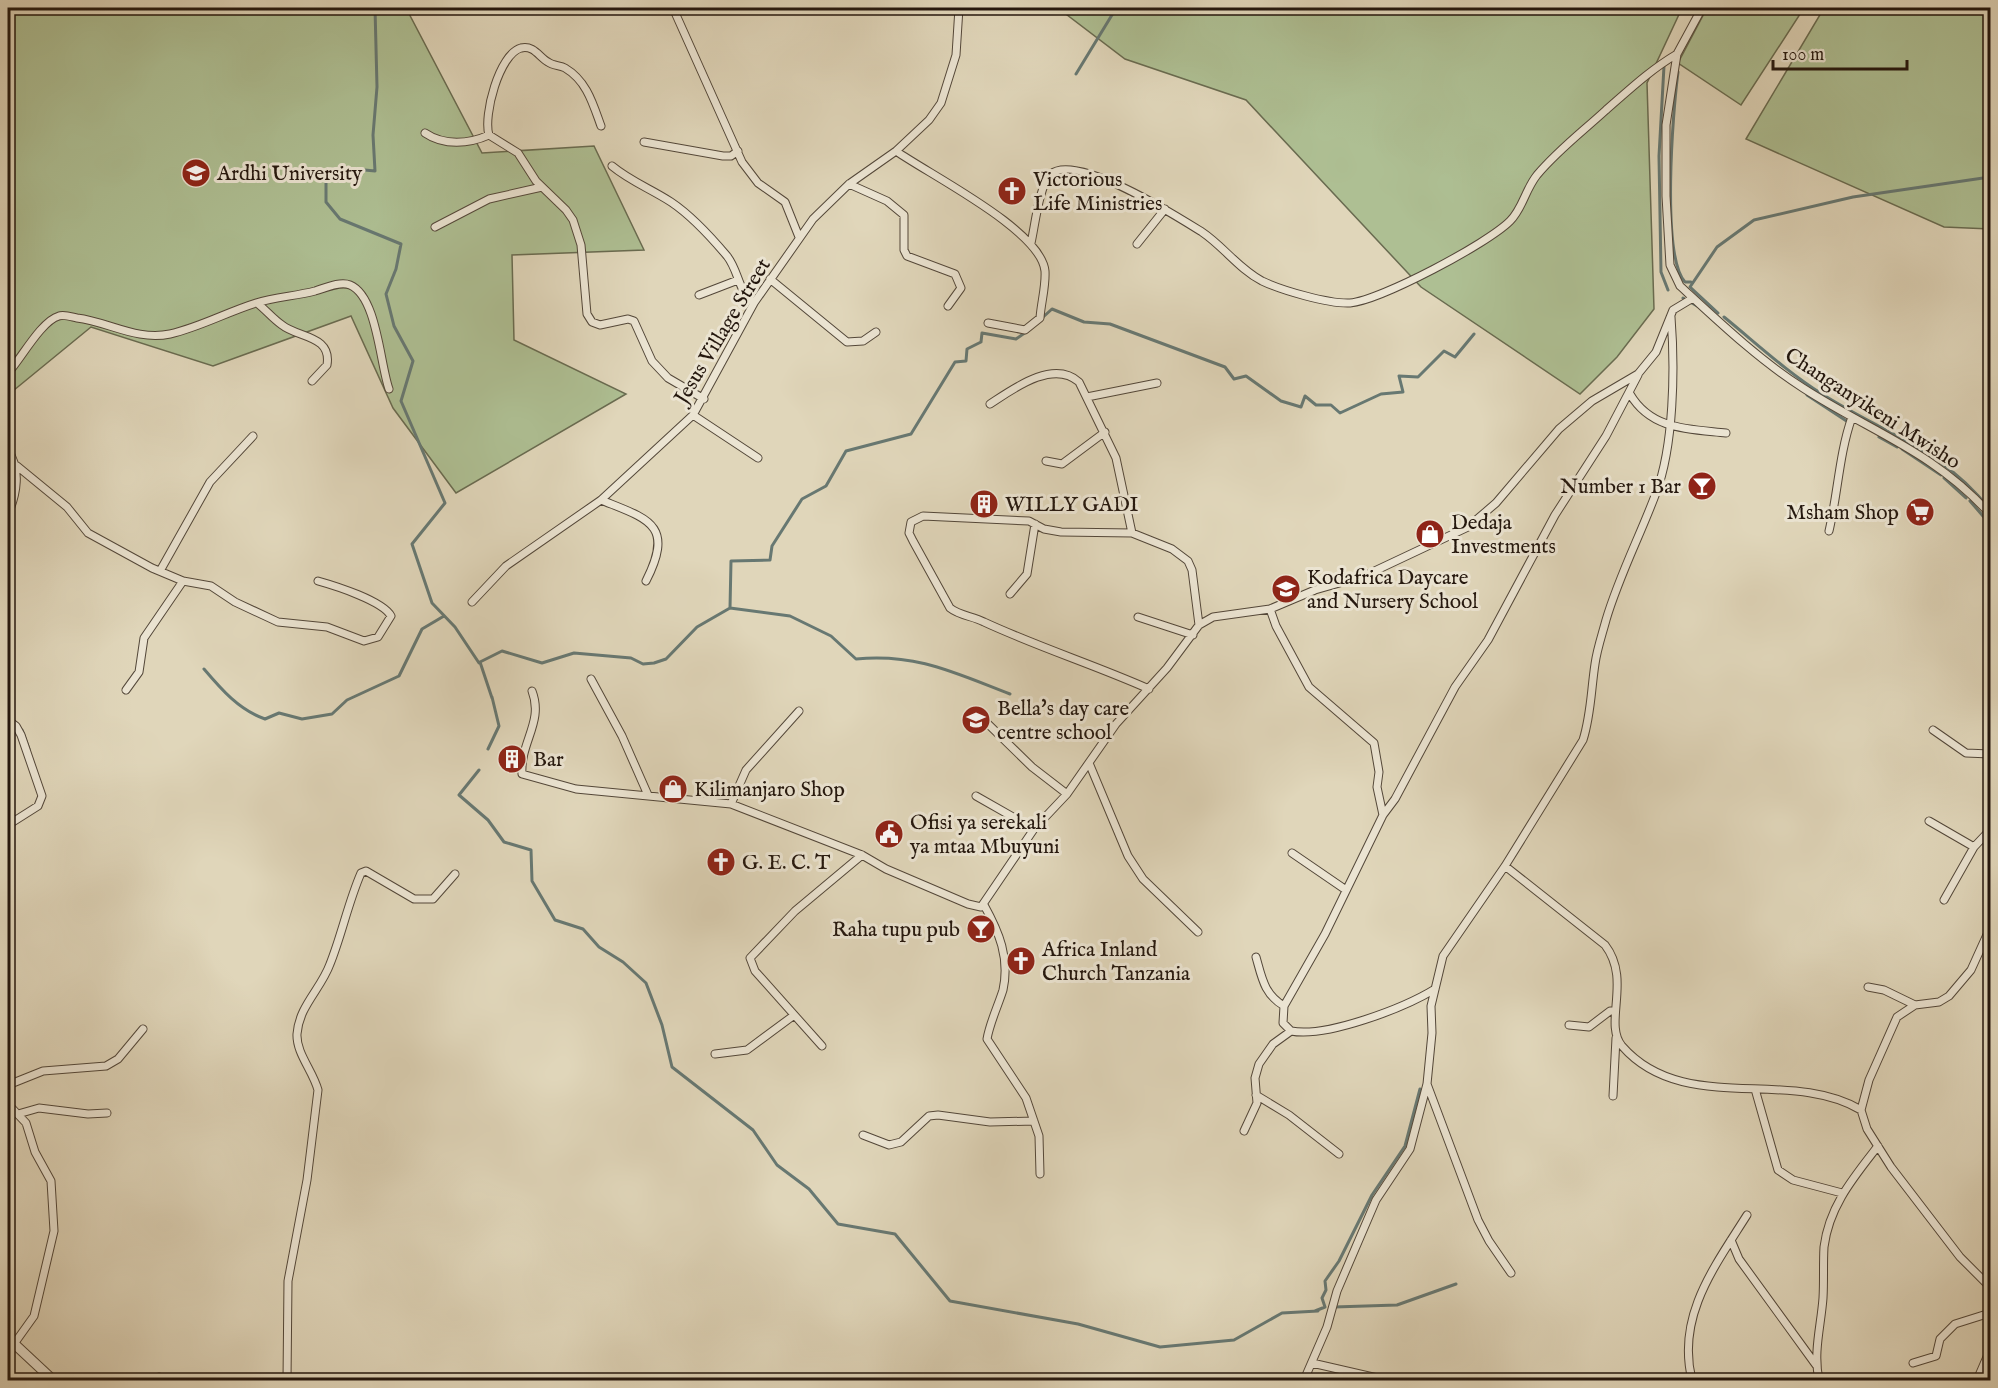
<svg xmlns="http://www.w3.org/2000/svg" width="1998" height="1388" font-family="'IM FELL English',serif">
<rect width="100%" height="100%" fill="#e0d6ba"/>
<filter id="stains"><feTurbulence type="fractalNoise" baseFrequency=".00333" numOctaves="4"/><feColorMatrix values="0 0 0 0 .2 0 0 0 0 .09 0 0 0 0 .02 0 0 0 .5 -.17"/></filter>
<radialGradient id="worn" r=".72"><stop offset=".6" stop-color="#630" stop-opacity="0"/><stop offset="1" stop-color="#630" stop-opacity=".3"/></radialGradient>
<path fill="#aebf93" stroke="#696b50" stroke-width="1.5" d="M8 8H406L482 153 594 146 644 250 512 255 514 340 626 394 456 493 393 408 351 316 213 366 91 327 8 395Z
M1058 8H1682L1647 83 1654 309 1617 357 1580 394 1421 287 1246 100 1125 59Z
M1707 8H1804L1741 105 1678 63Z
M1824 8H1990V229L1944 227 1746 139Z"/>
<g fill="none" stroke-linecap="round" stroke-linejoin="round">
<path stroke="#677872" stroke-width="3" d="M375 8 377 87 373 135 375 171 344 168 326 179V202L340 219 401 244 396 269 386 294 394 326 413 361 401 401 445 503 412 544 432 603 455 627 479 663
M1664 66 1659 156 1661 272 1668 290
M1678 72C1673 110 1661 256 1685 282H1691
M1076 74 1115 10
M1683 298 1699 307
M1718 313 1690 287 1717 247 1754 220 1853 197 1990 177
M1724 317C1756 343 1787 372 1822 394 1883 433 1944 450 1990 510
M1042 318 1052 309 1084 322 1110 324 1225 367 1234 379 1246 376 1281 401 1301 407 1305 396 1316 405H1331L1340 413 1381 394 1403 392 1399 376 1418 377 1444 351 1455 357 1474 334
M1807 395 1848 422
M1879 437 1897 447
M1902 449 1941 475
M1944 478 1966 498
M1970 501 1989 523
M730 608 790 616 831 636 856 659C916 653 955 673 1010 694
M204 669C221 689 239 710 265 719L279 713 302 719 332 714 347 700 399 676 422 629 444 616
M492 698 480 662 502 651 542 663 574 653 631 658 643 664 654 663 666 659 697 627 730 608 731 561 770 560 772 546 802 499 826 486 846 451 911 434 955 362 966 361 967 349 981 342 982 333 1016 339 1026 332
M22 730 29 749
M488 749 499 726 492 697
M479 770 459 795 488 820 504 842 531 850 532 881 555 920 583 929 599 947 623 962 646 983 662 1025 672 1067 753 1130 777 1165 809 1189 838 1224 895 1234 950 1301 1078 1324 1160 1347 1234 1340 1282 1313 1318 1311
M1334 1307 1397 1305 1456 1284
M1315 1311 1325 1307 1322 1298 1326 1290 1325 1281 1339 1261 1372 1195 1405 1146 1420 1089"/>
<g stroke="#534739" stroke-width="9">
<path id="minor" d="M673 8 742 162 758 183 785 202 799 237
M1702 8 1677 54 1666 125V196L1670 265 1680 286C1718 321 1759 360 1803 388 1871 432 1933 451 1990 514
M601 126C593 104 587 81 565 68 560 65 553 66 548 62 539 57 534 45 521 48 499 54 483 116 489 135L518 153 536 181 566 210 573 220 581 245 587 314 592 322 600 325 628 319 634 321 652 361 668 378 704 399
M425 133C444 146 469 144 489 135
M644 142 723 156H731L738 151
M896 151C930 175 1041 230 1045 271 1046 286 1041 303 1040 318L1025 330 988 323
M612 166C630 181 651 189 671 202 692 216 711 237 727 256 739 271 738 292 754 303
M849 184 887 201 904 215V250L907 256 955 274 961 288 948 306
M435 227 489 199 542 187
M1031 243C1035 226 1039 185 1051 174 1076 152 1178 217 1202 232 1223 246 1239 269 1262 281 1281 290 1328 304 1350 303 1381 300 1487 244 1510 221 1523 208 1525 190 1537 175 1558 150 1582 132 1606 110 1629 90 1650 70 1677 54
M1137 244 1165 209
M770 279 847 342 863 341 876 332
M699 295 738 280
M257 303C266 310 273 319 282 325 298 338 332 335 327 365L312 381
M8 373C21 359 41 321 59 316 64 314 72 317 77 318 109 322 137 341 170 334 200 327 227 312 256 303 275 297 296 296 315 291 325 288 340 281 350 285 377 296 380 364 389 389
M1630 394C1651 430 1689 429 1726 433
M1087 397 1157 383
M990 404C1013 389 1053 359 1079 382L1116 458 1132 533
M693 415 758 458
M8 450C21 469 17 494 8 514
M1046 461 1062 464 1105 432
M17 466 67 507 88 533 152 568 183 581 211 586 235 602 278 622 327 627 364 641 378 637 391 616C383 601 336 586 318 581
M601 500C648 519 675 524 646 581
M1829 531C1838 493 1839 454 1852 417
M160 571 210 482 253 436
M1010 594 1027 574 1035 524
M472 602 506 566 601 500 693 415 754 303 813 219 849 184 896 151 929 120 941 103 956 55 959 8
M1270 609 1276 626 1309 687 1374 743 1379 772 1377 787 1383 815
M1138 617 1193 635
M591 679 622 736 648 795
M1149 689C1095 665 1038 647 984 622 973 616 960 616 950 608L913 541 909 533 911 522 923 516 1029 521 1044 529 1061 532 1132 533 1172 549 1188 561 1192 570 1199 625
M126 690 139 672 144 638 183 581
M532 691C544 722 520 742 522 774L576 789 731 804 862 855 886 869 968 904 981 907 1034 829 1067 794 1116 724 1167 668 1199 625 1213 617 1270 609 1315 590 1364 576 1468 527 1496 503 1559 429 1592 401 1638 374 1656 352 1673 310 1693 298
M8 720 16 726 21 735 42 796 38 806 8 825
M986 722 1032 767 1067 794
M1933 730 1966 753 1990 754
M1089 763 1128 856 1143 879 1198 932
M976 796 1034 829
M731 804 746 770 799 711
M1929 821 1974 847
M1292 853 1346 890
M1505 866 1605 945C1632 980 1603 1023 1622 1046 1683 1116 1788 1067 1861 1110
M1944 900 1974 847 1990 830
M984 905C999 932 1010 958 1003 990 998 1006 990 1022 987 1039L1026 1098 1039 1136 1040 1174
M1256 957C1262 978 1264 994 1284 1006
M1868 987 1884 990 1915 1005
M1435 989C1404 1008 1326 1038 1291 1031L1283 1023 1284 1006 1325 934 1383 815 1395 799 1455 687 1488 640 1555 515 1606 436 1638 375
M1569 1025 1589 1027 1610 1011H1615
M822 1046 755 971 750 958 795 911 862 855
M715 1054 747 1050 793 1016
M1427 1084 1478 1220 1489 1241 1511 1273
M8 1085 43 1071 106 1066 118 1059 143 1029
M1755 1089 1778 1170 1793 1180 1842 1193
M1256 1095 1289 1115 1339 1154
M1613 1096 1616 1038
M8 1104 26 1123 35 1152 51 1181 54 1231 34 1316 14 1344
M18 1114 39 1108 88 1114 107 1113
M1244 1131 1257 1103 1255 1078 1259 1064 1273 1044 1291 1031
M863 1135 889 1145 901 1142 929 1116 938 1115 990 1122 1034 1121
M1731 1240 1739 1259 1816 1365
M1990 1273 1988 1285 1990 1301
M1988 1285 1960 1257 1891 1167 1867 1129 1861 1110 1869 1080 1897 1017 1915 1005 1939 1002 1949 996 1971 970 1990 928
M1312 1363 1386 1380
M1913 1363 1936 1356 1940 1339 1955 1324 1990 1313
M158 1380 159 1377
M287 1380 288 1281 307 1180 318 1090C313 1071 296 1053 297 1034 299 1006 321 989 330 964 342 934 348 903 361 873L366 871 414 899H433L455 874
M1304 1380 1327 1327 1337 1291 1376 1200 1410 1149 1427 1084 1432 1033 1431 1006 1443 956 1505 866 1583 740C1591 715 1591 690 1595 664 1597 649 1602 635 1606 620 1619 576 1640 536 1656 493 1674 446 1675 368 1671 317
M1692 1380C1676 1316 1715 1266 1747 1215
M1819 1380C1813 1352 1821 1326 1823 1298 1824 1281 1823 1264 1824 1247 1829 1206 1854 1177 1878 1146
M1977 1380 1990 1350"/>
</g>
<g stroke="#534739" stroke-width="11">
<path id="tertiary" d="M8 1338 53 1380"/>
</g>
<use href="#minor" stroke="#ebe4d2" stroke-width="7"/>
<use href="#tertiary" stroke="#ebe4d2" stroke-width="9"/>
</g>
<defs>
<g id="university-disc" transform="scale(1.5)"><circle r="9.5" fill="#8f2418" stroke="#ebe4d2"/><path d="M0-5L7-2L0 1L-7-2ZM-4 1L0 2.5L4 1V4Q0 6-4 4Z" fill="#fff"/></g>
<g id="church-disc" transform="scale(1.5)"><circle r="9.5" fill="#8f2418" stroke="#ebe4d2"/><path d="M-1.2-6h2.4v3.5h3.3v2.4h-3.3V6h-2.4V-.1h-3.3v-2.4h3.3Z" fill="#fff"/></g>
<g id="bar-disc" transform="scale(1.5)"><circle r="9.5" fill="#8f2418" stroke="#ebe4d2"/><path d="M-6-5H6L.8 .8V4.5H3.5V6h-7V4.5H-.8V.8Z" fill="#fff"/></g>
<g id="building-disc" transform="scale(1.5)"><circle r="9.5" fill="#8f2418" stroke="#ebe4d2"/><path d="M-4-6H4V6H1V3H-1V6H-4ZM-2.5-4.3h1.7v1.8h-1.7ZM.8-4.3h1.7v1.8H.8ZM-2.5-1h1.7V.8h-1.7ZM.8-1h1.7V.8H.8Z" fill="#fff"/></g>
<g id="supermarket-disc" transform="scale(1.5)"><circle r="9.5" fill="#8f2418" stroke="#ebe4d2"/><path d="M-6-5.5h2.5l.6 2H6L4.5 2H-2.5L-4.4-4H-6ZM-1.5 3.2a1.3 1.3 0 1 0 .1 0ZM3 3.2a1.3 1.3 0 1 0 .1 0Z" fill="#fff"/></g>
<g id="shop-disc" transform="scale(1.5)"><circle r="9.5" fill="#8f2418" stroke="#ebe4d2"/><path d="M-5-2.5h2.3a2.7 3.5 0 0 1 5.4 0H5L5.5 6h-11ZM-1.5-2.5h3a1.5 2.3 0 0 0-3 0Z" fill="#fff"/></g>
<g id="school-disc" transform="scale(1.5)"><circle r="9.5" fill="#8f2418" stroke="#ebe4d2"/><path d="M0-5L7-2L0 1L-7-2ZM-4 1L0 2.5L4 1V4Q0 6-4 4Z" fill="#fff"/></g>
<g id="civic-disc" transform="scale(1.5)"><circle r="9.5" fill="#8f2418" stroke="#ebe4d2"/><path d="M-.6-6.5H3V-4.5H.6V-3L4-1V1h2V6H-6V1h2V-1L-.6-3ZM-1.2 2.5V6h2.4V2.5Z" fill="#fff"/></g>
</defs>
<g fill-rule="evenodd">
<use href="#university-disc" x="196" y="173"/>
<use href="#church-disc" x="1012" y="191"/>
<use href="#bar-disc" x="1702" y="486"/>
<use href="#building-disc" x="984" y="504"/>
<use href="#supermarket-disc" x="1920" y="512"/>
<use href="#shop-disc" x="1430" y="534"/>
<use href="#school-disc" x="1286" y="589"/>
<use href="#school-disc" x="976" y="720"/>
<use href="#building-disc" x="512" y="759"/>
<use href="#shop-disc" x="673" y="789"/>
<use href="#civic-disc" x="889" y="834"/>
<use href="#church-disc" x="721" y="862"/>
<use href="#bar-disc" x="981" y="929"/>
<use href="#church-disc" x="1021" y="961"/>
</g>
<g text-anchor="middle" stroke-width="6" stroke-linejoin="round" paint-order="stroke">
<g font-size="21" fill="#24170e" stroke="#ebe4d2" text-anchor="start">
<text x="217" y="180">Ardhi University</text>
<text x="1033" y="186">Victorious<tspan x="1033" dy="24">Life Ministries</tspan></text>
<text x="1681" y="493" text-anchor="end">Number 1 Bar</text>
<text x="1005" y="511">WILLY GADI</text>
<text x="1899" y="519" text-anchor="end">Msham Shop</text>
<text x="1451" y="529">Dedaja<tspan x="1451" dy="24">Investments</tspan></text>
<text x="1307" y="584">Kodafrica Daycare<tspan x="1307" dy="24">and Nursery School</tspan></text>
<text x="997" y="715">Bella's day care<tspan x="997" dy="24">centre school</tspan></text>
<text x="533" y="766">Bar</text>
<text x="694" y="796">Kilimanjaro Shop</text>
<text x="910" y="829">Ofisi ya serekali<tspan x="910" dy="24">ya mtaa Mbuyuni</tspan></text>
<text x="742" y="869">G. E. C. T</text>
<text x="960" y="936" text-anchor="end">Raha tupu pub</text>
<text x="1042" y="956">Africa Inland<tspan x="1042" dy="24">Church Tanzania</tspan></text>
</g>
<g font-size="21" fill="#24170e" stroke="#ebe4d2">
<text transform="translate(722 331) rotate(-59)" y="7">Jesus Village Street</text>
<text transform="translate(1873 408) rotate(33)" y="7">Changanyikeni Mwisho</text>
</g>
</g>
<rect width="1998" height="1388" fill="none" stroke="#e0d6ba" stroke-width="30"/>
<rect x="9" y="9" width="1980" height="1370" fill="none" stroke="#24170e" stroke-width="3"/>
<rect x="15" y="15" width="1968" height="1358" fill="none" stroke="#24170e" stroke-width="1.5"/>
<path d="M1773 60v9h134v-9" fill="none" stroke="#24170e" stroke-width="3"/>
<text x="1782" y="60" font-size="18" fill="#24170e" stroke="#ebe4d2" stroke-width="4.5" paint-order="stroke">100 m</text>
<rect width="100%" height="100%" filter="url(#stains)"/>
<rect width="100%" height="100%" fill="url(#worn)"/>
</svg>
